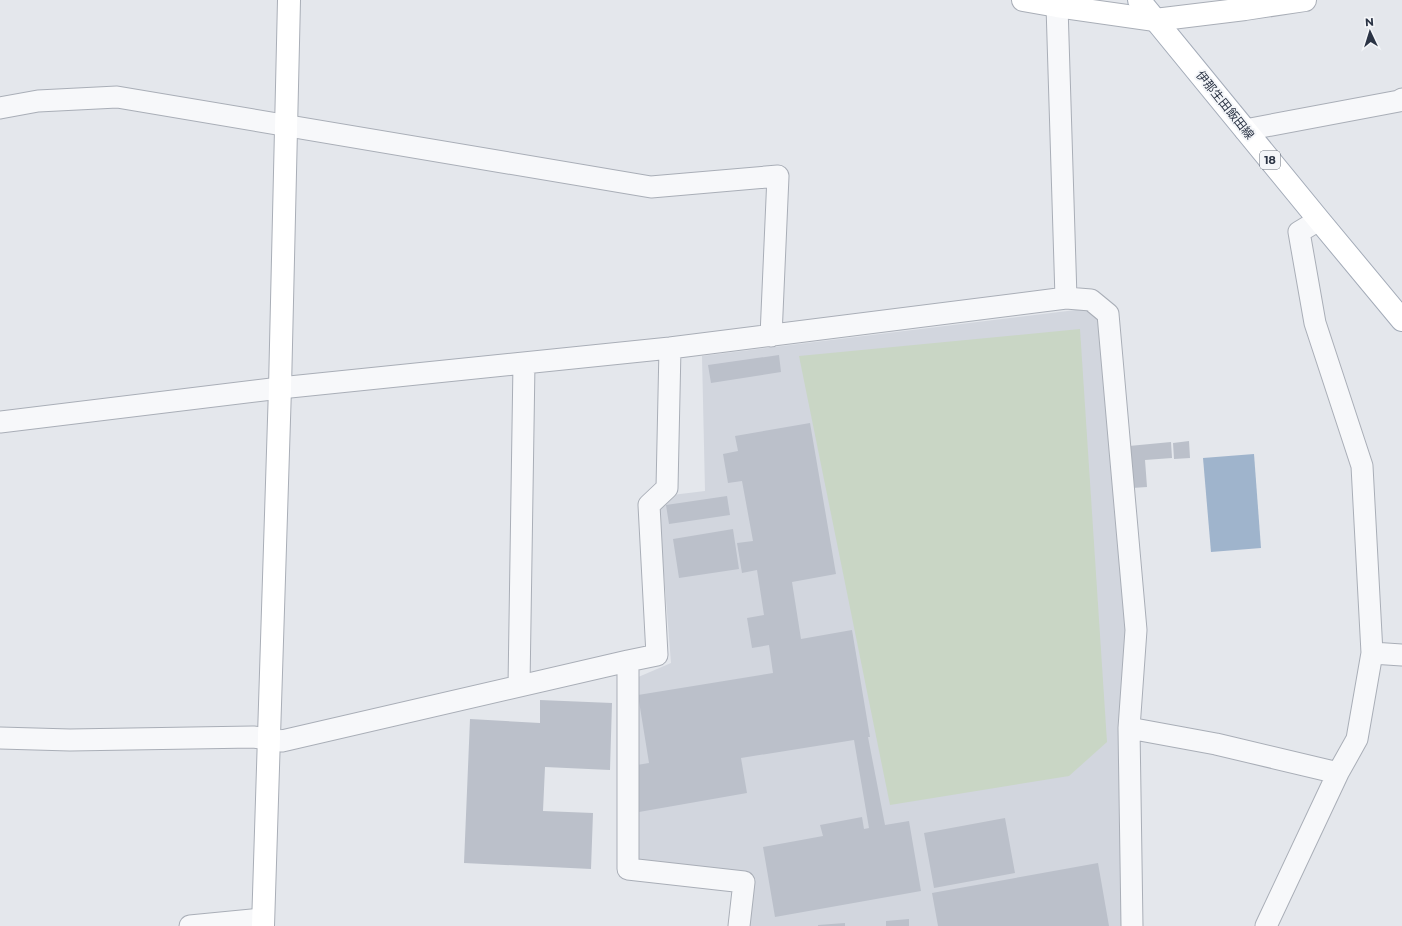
<svg xmlns="http://www.w3.org/2000/svg" width="1402" height="926" font-family="Montserrat,'Noto Sans JP',sans-serif">
<rect width="100%" height="100%" fill="#e4e7ec"/>
<path fill="#d2d6de" d="M1084 309 1104 324 1128 625 1125 926H746L750 872 632 862 636 678 671 663 659 511 672 495 705 491 702 356Z"/>
<path fill="#c9d6c5" d="M1080 329 1107 742 1069 776 890 805 799 356Z"/>
<path fill="#9fb4cc" d="M1254 454 1261 548 1211 552 1203 458Z"/>
<path fill="#bbc0ca" d="M779 355 781 372 711 383 708 365Z
M810 423 836 574 792 582 801 639 852 630 870 737H868L885 825 909 821 921 891 775 917 763 847 823 836 820 825 862 817 864 829 869 828 854 740 741 758 747 793 639 812 631 766 649 763 638 695 773 673 769 645 752 648 747 618 764 615 757 570 742 573 737 543 753 541 742 481 728 483 723 454 738 451 735 436Z
M1189 441 1190 458 1174 459 1173 443Z
M1171 442 1172 458 1145 460 1147 487 1132 488 1129 446Z
M727 496 730 515 669 524 666 505Z
M733 529 739 569 679 578 673 539Z
M540 700 612 703 610 770 545 767 543 811 593 813 591 869 464 863 470 719 540 723Z
M1005 818 1015 873 934 888 924 833Z
M1098 863 1109 926H938L932 893Z
M909 919V926H886V921Z
M845 923V926H818V925Z"/>
<g fill="none" stroke-linecap="round" stroke-linejoin="round">
<g stroke="#a9aeb7" stroke-width="23">
<path id="street" d="M1057 6 1066 298
M0 108 38 101 117 97 651 187 778 176 771 336
M1245 130 1399 101 1402 99
M0 422 280 388 670 348 1066 298 1091 300 1108 314 1136 630 1129 728 1132 926
M1372 653 1402 655
M628 661V869L744 882 739 926
M519 686 524 363
M1129 728 1216 744 1338 773
M0 738 70 740 253 737 282 741 628 661 657 655 649 505 667 488 670 348
M190 926 263 919
M1266 926 1338 773 1357 739 1372 653 1362 466 1315 323 1299 232 1319 220"/>
</g>
<g stroke="#a9aeb7" stroke-width="24">
<path id="secondary" d="M1023 0 1057 6 1155 20 1245 9 1305 0
M263 926 280 388 289 0"/>
</g>
<g stroke="#a3abb8" stroke-width="24">
<path id="primary" d="M1139 0 1319 220 1402 320"/>
</g>
<use href="#street" stroke="#f7f8fa" stroke-width="21"/>
<use href="#secondary" stroke="#fff" stroke-width="22"/>
<use href="#primary" stroke="#fff" stroke-width="22"/>
</g>
<g text-anchor="middle" stroke-width="4" stroke-linejoin="round" paint-order="stroke">
<rect fill="#f4f6f9" stroke="#676e7b" stroke-width="1" x="1260" y="151" width="20" height="18" rx="3"/>
<g font-size="11" font-weight="bold" fill="#2b3445">
<text x="1270" y="164">18</text>
</g>
<g font-size="12" fill="#2b3445" stroke="#f4f6f9">
<text transform="translate(1225 105) rotate(51)" y="4">伊那生田飯田線</text>
</g>
</g>
<g transform="translate(1370 32) rotate(356)" stroke="#f4f6f9" stroke-width="3" paint-order="stroke">
<path d="M0-3L7 15L0 10L-7 15Z" fill="#2b3445"/>
<text y="-6" font-size="11" font-weight="bold" text-anchor="middle" fill="#2b3445">N</text>
</g>
</svg>
